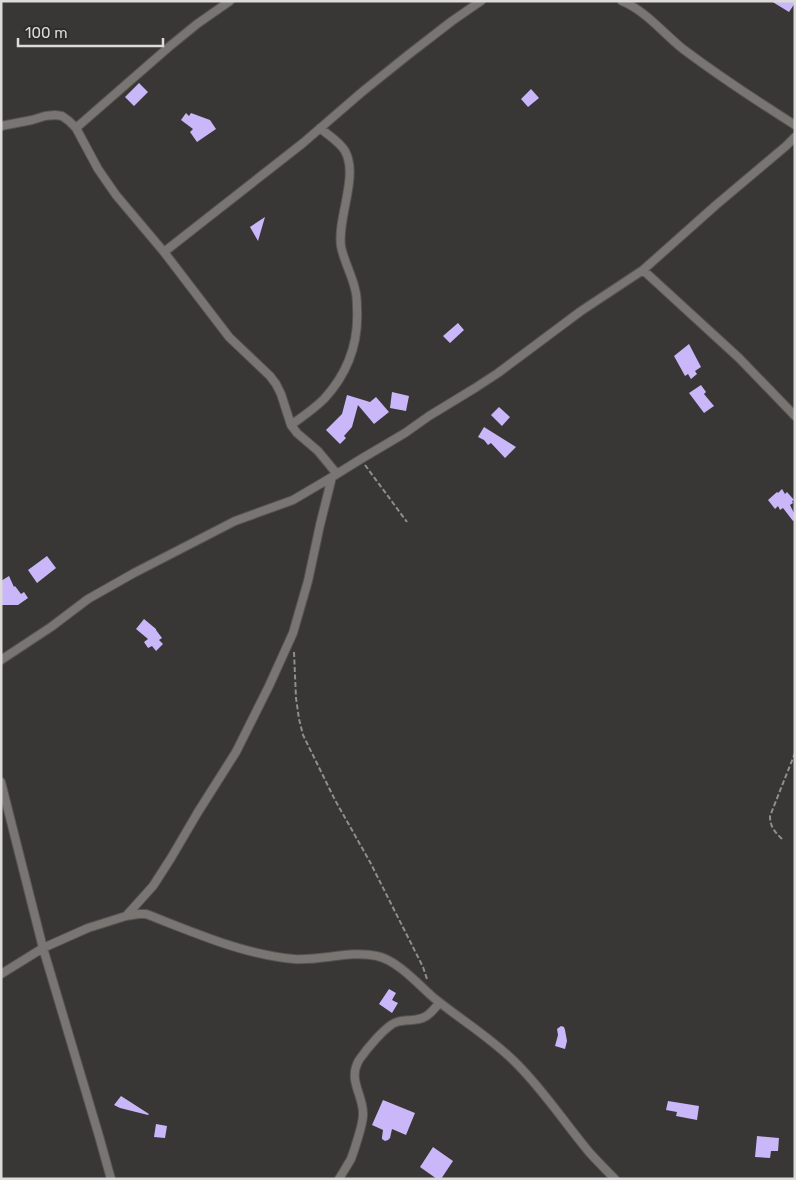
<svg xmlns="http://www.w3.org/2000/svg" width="796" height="1180" font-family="Rubik,sans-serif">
<rect width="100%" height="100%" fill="#393735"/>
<path fill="#c9b7f9" d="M771 1H795V3L789 12Z
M139 83 148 92 134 106 125 97Z
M531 89 539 98 528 107 521 99Z
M186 113 189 116 191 113 210 120 216 129 197 142 190 132 193 129 181 120Z
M265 217 258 241 250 227Z
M458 323 464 330 450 343 443 336Z
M689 344 701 367 695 371 697 374 691 379 688 374 685 376 674 356Z
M701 385 706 392 704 394 714 406 704 413 689 393Z
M392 392 409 396 406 411 390 408Z
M347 395 370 402 376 397 389 412 374 424 358 405 352 427 344 436 346 438 340 444 326 430 342 414Z
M499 407 510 417 502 426 491 415Z
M484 427 516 447 505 458 491 443 488 445 484 440 478 437Z
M782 489 785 494 787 492 794 500 792 501 793 503 790 505 795 515V520L793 521 783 508 780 510 778 506 775 509 768 500 777 492 778 493Z
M47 556 56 568 37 583 28 570Z
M9 576 14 587 15 586 21 594 24 592 28 598 18 605H1V581Z
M144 619 156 629V630L162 638 159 640 163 644 156 651 152 646 148 648 144 642 148 639 136 629Z
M389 989 396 993 392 1000 398 1003 392 1013 379 1004Z
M561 1026 564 1027 565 1030 567 1041 565 1049 555 1046 558 1035 557 1029Z
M121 1096 149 1114 148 1115 120 1108 114 1105Z
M383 1100 415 1113 406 1135 392 1129 390 1138 388 1140 385 1141 382 1139V1137L383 1130 372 1125Z
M668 1101 699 1106 697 1120 676 1116 677 1112 666 1110Z
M156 1124 167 1126 165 1138 154 1137Z
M757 1136 779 1138 778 1151H771L770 1158 755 1157Z
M433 1147 453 1161 441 1179H437L420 1167Z"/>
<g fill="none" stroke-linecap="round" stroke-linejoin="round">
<g stroke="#555451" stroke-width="10">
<path id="street" d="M622 1C646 11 663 33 683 49 719 76 757 101 795 125
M1 126 32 120 45 116 55 115 62 116 69 121 76 128 98 169 116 195 164 252 229 337 270 376 276 384 281 394 291 425 297 433 318 451 337 474
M76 128 170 46 197 24 230 1
M164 252 303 143 362 92 408 55 452 21 481 1
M643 270 739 358 795 416
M291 425C302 417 314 409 324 399 348 373 359 343 357 308 357 302 357 296 355 289 352 275 343 259 341 246 337 218 359 176 345 151 340 142 328 135 320 128
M1 660 51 627 88 599 134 573 235 521 293 500 332 477 361 459 405 433 429 416 475 388 498 373 581 311 643 270 716 205 786 146 795 137
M1 782 43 948 99 1136 111 1179
M126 916 153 886 171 858 198 812 236 752 269 686 293 633 308 581 320 525 332 477
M1 974 43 948 88 928 126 916 139 914H146C193 932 244 955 294 959 321 961 351 950 377 956 397 960 419 985 434 998 461 1020 493 1039 517 1064 544 1091 564 1122 589 1152 597 1161 606 1170 615 1179
M339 1179C343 1172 347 1166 351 1159 354 1151 363 1124 363 1115 364 1095 347 1081 359 1060 366 1050 386 1025 397 1022 407 1019 421 1022 429 1014 433 1011 436 1006 440 1003"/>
</g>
<path stroke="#8f8e8c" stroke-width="2" stroke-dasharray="5 2.5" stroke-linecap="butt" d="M365 465 407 522
M294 652 296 698 299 719 303 735 335 800 370 862 423 967 427 979
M782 839C775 832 770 827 770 816L795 753"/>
<use href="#street" stroke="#787572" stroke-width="8"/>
</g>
<rect width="796" height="1180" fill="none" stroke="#dcdbd9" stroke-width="5"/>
<path d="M18 38v8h145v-8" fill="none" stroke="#dcdbd9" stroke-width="2.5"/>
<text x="25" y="38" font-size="15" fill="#dcdbd9" stroke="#2f2d2b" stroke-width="4" paint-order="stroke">100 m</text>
</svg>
